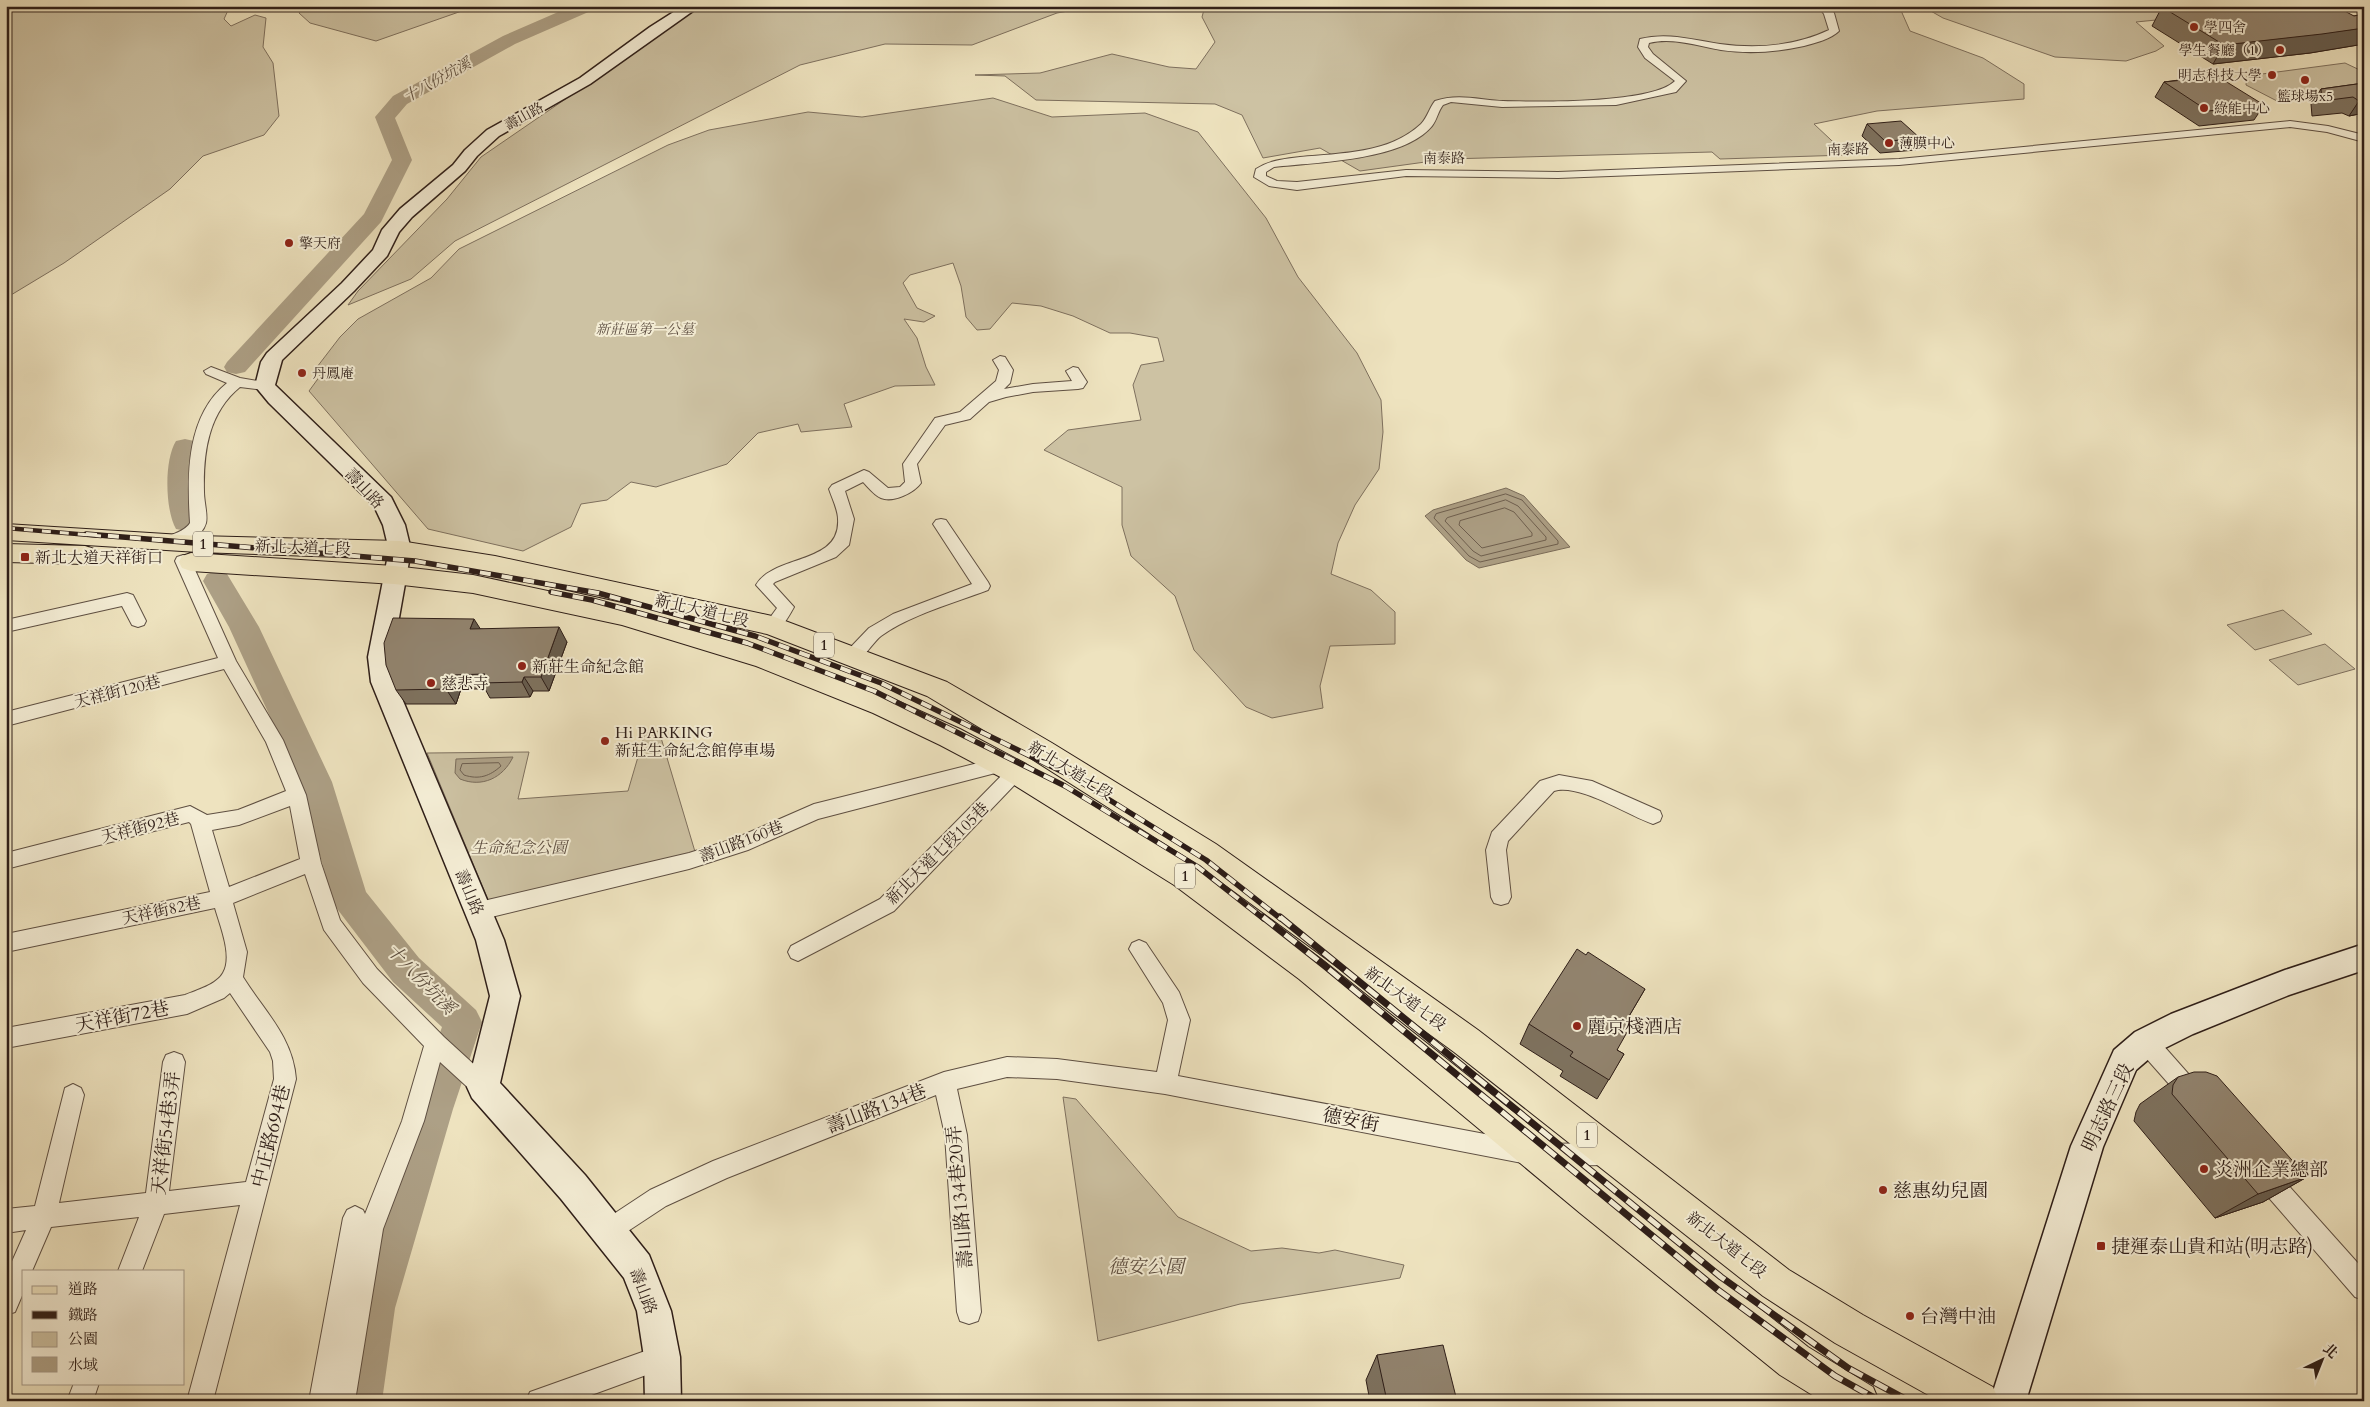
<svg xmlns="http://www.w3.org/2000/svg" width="2370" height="1407" font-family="Cardo,'Noto Serif TC',serif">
<rect width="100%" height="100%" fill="#eee3bf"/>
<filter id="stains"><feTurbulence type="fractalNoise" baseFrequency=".004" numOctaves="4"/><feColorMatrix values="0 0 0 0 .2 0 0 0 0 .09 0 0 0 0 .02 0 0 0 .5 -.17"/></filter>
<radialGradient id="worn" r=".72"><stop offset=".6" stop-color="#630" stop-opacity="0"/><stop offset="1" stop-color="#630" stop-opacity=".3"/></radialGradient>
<path fill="#cdc2a3" stroke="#7e705e" d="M6 6H230L224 19 231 26 255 15 266 18 263 47 273 63 279 116 264 135 203 156 170 189 64 263 6 298Z
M303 6H476L376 41 310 23 299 13Z
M701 6H1096L1057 13 972 45 885 44 800 65 455 241 411 279 348 305 358 291 447 199 481 157Z
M1205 6H1899L1910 31 1983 58 2024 84V99L1877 111 1814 124 1847 155 1720 159 1712 152 1447 159 1360 171 1320 148 1263 158 1242 115 1215 104 1036 100 1005 76 975 75 1040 73 1112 54 1169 67 1196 69 1215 42 1202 17Z
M1922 6H2297L2136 22 2164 46 2156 51 2126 61 2055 57 1943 18Z
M2345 63 2364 72V89L2277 101 2246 85 2247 76Z
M993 98 1052 117 1145 113 1198 132 1266 218 1298 277 1357 353 1381 400 1383 432 1379 469 1355 505 1338 543 1331 574 1371 590 1395 612V644L1330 646 1320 686 1323 708 1272 718 1246 707 1194 650 1175 596 1131 556 1122 525V487L1044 450 1068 430 1141 420 1133 385 1141 365 1164 361 1158 338 1130 333H1110L1073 316 1041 306 1012 303 990 329 977 330 966 317 961 286 953 263 910 275 903 283 917 308 935 316 924 322 904 319 917 338 926 367 935 385 895 386 844 404 852 427 801 432 798 424 758 433 727 464 656 487 631 482 607 500 581 504 571 527 523 551 428 529 309 391 320 376 317 367 340 337 358 319 431 278 459 249 668 145 709 130 808 112 862 117Z
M2283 610 2312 634 2255 650 2227 625Z
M2325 644 2355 669 2298 685 2269 660Z
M659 731 696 855 489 902 427 753 529 752 518 799 628 791 645 733Z
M1063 1097 1076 1099 1178 1217 1251 1251 1282 1248 1319 1253 1335 1250 1404 1265 1400 1278 1240 1304 1098 1341Z"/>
<path fill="#ada086" stroke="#7a6c5a" d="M1506 488 1524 496 1570 547 1479 568 1466 560 1425 516 1433 510Z
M513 757C503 778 482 788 460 779L455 773 456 759Z"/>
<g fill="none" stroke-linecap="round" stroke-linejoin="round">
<path stroke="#6e5f4f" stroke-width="1" d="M1506 494 1522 500 1558 541V544L1480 562 1469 556 1434 518 1436 514Z
M1506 500 1518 506 1546 537V540L1481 556 1473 551 1445 521 1447 518Z
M1505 508 1514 512 1532 533V536L1482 548 1459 525 1460 521Z
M499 763 501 766C490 776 479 780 464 775L460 770 462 764Z"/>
<path fill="#ada086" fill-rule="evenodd" d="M572 6H595L593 10 515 44 407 104 395 118 412 160 381 222 245 372 236 374 227 372 224 367 227 362 364 214 392 160 375 117 393 96 503 36Z
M185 439 194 441C202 452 194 473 195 487 195 500 203 517 196 529L186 531 176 529C165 510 164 460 176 441Z
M217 571 227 574 259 627 332 782 366 892 419 958 476 1010 482 1022 453 1109 395 1308 382 1401H336L351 1308 413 1109 442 1027 393 982 338 910 332 899 300 782 229 627 203 581 207 574Z"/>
<g stroke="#5e4f42" stroke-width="2">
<path id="street" d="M1818 6H1828L1834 13 1839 31C1831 39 1815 43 1804 46 1777 52 1748 54 1721 50 1697 46 1673 37 1649 43L1648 47 1653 54 1686 81 1676 92 1616 105 1502 107 1451 102 1443 105C1438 111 1437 120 1432 126 1403 161 1317 162 1274 167L1266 172V176L1277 181 1297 182 1406 170 1558 172 1899 159 2290 121 2328 126 2364 135V142L2327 132 2290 127 1899 165 1558 178 1406 176 1297 190 1269 186 1254 177 1256 169C1270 160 1284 159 1300 157 1341 153 1389 154 1421 124 1427 118 1430 107 1435 101 1458 93 1480 100 1503 101 1538 102 1652 104 1675 81L1645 58 1638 47 1640 39C1668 32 1692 40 1720 44 1757 49 1795 46 1829 30L1824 14Z
M1000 356 1005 357 1013 370 1010 383 1004 389 1033 384 1072 381 1066 371 1073 367 1078 368 1087 382 1083 388 1078 389 1033 392 1006 397 989 402 970 419 945 425 917 464 921 483C914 493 893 503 881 498 874 495 868 487 863 482L845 491 854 519 849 545 836 557 775 582 773 584 794 607C788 618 780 634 766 630L764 626 777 608 756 585C774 554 841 565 838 519 838 510 832 498 829 489L832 485 864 470 869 472 888 488 900 487 905 482 903 464 935 418 960 412 996 381 999 370 993 360Z
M211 367 240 378 270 383 272 386 265 390 240 387C208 413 203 453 204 492 204 502 208 515 206 523 202 538 178 550 164 546L162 542C168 533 183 534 190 523 187 475 186 416 227 383L206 374 204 371Z
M941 519 946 520 988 582 990 586 988 590C954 603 910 615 881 636 870 645 862 665 846 660L844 656 846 652 869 628 893 614 972 584 933 524 936 520Z
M183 555 189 557 191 561 236 661 283 740 306 795 321 863 340 920 377 969 444 1037 491 1080 494 1087 491 1094 483 1097 475 1094 440 1062 424 1121 383 1229 355 1401H309L343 1218 347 1210 355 1206 363 1210 365 1214 402 1121 424 1046 363 983 324 930 305 874 233 903 247 952 243 977C264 1011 293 1037 296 1079L213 1401H187L240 1205 164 1214 142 1271H118L139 1217 51 1227 32 1271H24V1291L15 1312 6 1315V1275L26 1230 6 1233V1209L35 1206 65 1088 73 1084 81 1088 84 1095 59 1203 146 1193 163 1062 166 1055 174 1052 182 1055 185 1062 169 1191 246 1182 274 1079 273 1061 270 1052 230 993 224 998 187 1014 6 1048V1028L185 995C197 990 216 985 223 973 233 956 220 926 215 908L6 952V934L210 892 191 824 189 822 6 869V853L190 806 207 815 238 810 286 791 266 742 224 669 6 726V712L218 658 175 561 177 557ZM290 806 300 859 229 887 212 830 239 825Z
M127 593 133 595 146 621 144 625 138 627 132 625 122 606 6 632V620Z
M1002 757 1008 759 1011 764 1010 767 1016 765 1022 767 1025 772 1022 777 894 911 798 961 791 958 788 952 791 946 880 899 1007 770 818 819 748 850 689 869 479 920 472 917 469 911 472 905 479 902 689 853 736 838 814 804Z
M1559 775 1592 781 1660 811 1662 816 1660 821 1653 824C1627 815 1579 783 1554 791L1508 841 1506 850 1511 897 1508 903 1501 905 1494 903 1491 897 1486 850 1492 832 1540 781Z
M1139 940 1146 943 1179 992 1190 1020 1178 1076 1538 1144 1608 1143 1616 1146 1619 1154 1616 1162 1608 1165 1538 1166 1165 1094 1057 1079 1007 1077 957 1089 967 1135 981 1312 978 1321 969 1324 960 1321 957 1312 945 1135 936 1095 727 1178 666 1206 616 1239 608 1243 600 1239 596 1231 600 1223 650 1190 713 1161 944 1072 1007 1057 1057 1059 1157 1072 1168 1020 1163 1003 1129 949 1132 943Z
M2146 1032 2154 1035 2200 1087 2203 1094 2200 1101 2192 1104 2184 1101 2138 1049 2135 1042 2138 1035Z
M2264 1164 2272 1167 2364 1270V1300L2355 1297 2256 1183 2253 1175 2256 1167Z
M662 1345 671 1348 674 1357 671 1366 575 1401H526L530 1392Z
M74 1383H99L93 1401H67Z"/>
</g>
<g stroke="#2e1e18" stroke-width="3">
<path id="secondary" d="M683 6H700L590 84 499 136 477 156 465 171 412 217 399 232 387 256 354 291 282 360 275 385 391 497 405 525 411 550 392 657 395 682 504 940 520 996 500 1083 585 1175 649 1255 671 1311 680 1357 681 1401H645L644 1357 637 1311 624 1278 561 1199 472 1098 467 1087 490 996 476 940 371 682 368 657 389 550 383 525 374 506 269 403 255 386 261 362 267 353 342 283 373 250 382 230 400 209 453 165 465 150 487 130 580 78 650 27Z
M2364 944V970L2289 995 2193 1034 2157 1052 2136 1070 2103 1147 2026 1401H1990L2071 1146 2114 1050 2135 1032 2171 1014 2285 970Z"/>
</g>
<g stroke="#2e1e18" stroke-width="2">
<path id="primary" d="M6 524 198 536 400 541 495 556 772 616 947 682 1052 743 1216 844 1478 1030 1789 1270 1863 1315 1993 1387 1999 1401H1939L1835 1343 1763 1296 1454 1052 1194 862 1032 759 927 696 767 634 495 574 400 559 198 552 6 540Z
M6 544 85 546 94 549 97 555 94 561 85 564 6 562Z
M191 553 394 566 473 575 623 607 774 652 893 699 960 729 1026 764 1196 867 1321 959 1808 1347 1873 1387 1879 1401H1822L1780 1375 1580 1213 1299 979 1174 885 1006 780 940 745 873 713 756 666 622 625 473 593 394 584 191 571 182 568 179 562 182 556Z"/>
</g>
<use href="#street" fill="#f4edd5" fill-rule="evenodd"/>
<use href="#secondary" fill="#f4edd5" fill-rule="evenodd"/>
<use href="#primary" fill="#eee3bf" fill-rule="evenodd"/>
<g stroke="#2e1e18" stroke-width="4.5">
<path id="rail-far2" d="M6 528 101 536"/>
</g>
<g stroke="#2e1e18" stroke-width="5.5">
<path id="rail-far1" d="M86 534 415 561 598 593 755 636 881 683 1071 776 1206 860 1281 919
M551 592 592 600 747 643 874 691 1065 786 1198 867 1264 919"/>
</g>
<g stroke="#2e1e18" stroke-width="7">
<path id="rail" d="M1263 917 1325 966 1718 1290 1835 1376 1880 1401
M1280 917 1721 1277 1848 1368 1909 1401"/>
</g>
<use href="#rail-far2" stroke="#f4edd5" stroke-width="3" stroke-dasharray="9" stroke-linecap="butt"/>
<use href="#rail-far1" stroke="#f4edd5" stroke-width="4" stroke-dasharray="11" stroke-linecap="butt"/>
<use href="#rail" stroke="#f4edd5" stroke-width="5" stroke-dasharray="14" stroke-linecap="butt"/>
</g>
<path fill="#7e725f" stroke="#2e1e18" d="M2162 7 2354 16 2364 14V44L2310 53 2213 64 2152 26Z
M2180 78 2264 105 2254 120 2199 126 2155 97 2164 82 2179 80Z
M2364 83V113L2349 116 2342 113 2312 116 2311 104 2321 89Z
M1867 124 1921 139 1916 150 1880 153 1862 136Z
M481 629 567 642 549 691H533L530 697 490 698 485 689H461L456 704H406L396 690Z
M1645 989 1625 1023 1617 1050 1624 1054 1597 1099 1560 1076 1563 1071 1520 1044 1529 1024Z
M2178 1077 2307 1177 2263 1202 2215 1218 2134 1121 2136 1112 2140 1104Z
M1377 1355 1457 1401H1370L1366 1380Z"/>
<path fill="#665c4e" stroke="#2e1e18" d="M2364 28V44L2310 53 2213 64 2224 45Z
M2364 100V113L2349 116 2359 101Z
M474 619 483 633 470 629Z
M559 627 567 642 549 691 541 677Z
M452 675 461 689 456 704 446 689Z
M524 677 533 691 530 697 522 682Z
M2307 1177 2263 1202 2215 1218 2258 1194Z"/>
<path fill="#92846f" stroke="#2e1e18" d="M2171 6H2335L2354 16 2364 14V28L2322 34 2224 45 2162 7Z
M2217 76 2264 105 2208 111 2164 82 2183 80 2180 78Z
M2364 83V100L2359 101 2353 97 2322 101 2321 89Z
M1901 121 1921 139 1885 141 1867 124Z
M393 618 474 619 470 629 559 627 541 677H524L522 682 481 683 485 674 452 675 446 689 396 690 386 665 384 643Z
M1577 949 1586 955 1588 952 1645 989 1625 1023 1630 1027 1617 1050 1624 1054 1609 1080 1570 1056 1573 1052 1529 1024Z
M2194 1072H2206L2217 1076 2307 1177 2258 1194 2172 1094 2173 1085 2178 1077Z
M1443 1345 1457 1401H1387L1377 1355Z"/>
<g fill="#8f2418" stroke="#f4edd5" stroke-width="2">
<circle cx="2194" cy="27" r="5"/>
<circle cx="2280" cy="50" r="5"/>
<circle cx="2272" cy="75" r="5"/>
<circle cx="2305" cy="80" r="5"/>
<circle cx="2204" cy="108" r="5"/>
<circle cx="1889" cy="143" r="5"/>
<circle cx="289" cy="243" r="5"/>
<circle cx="302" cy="373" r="5"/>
<rect x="20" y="552" width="10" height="10" rx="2.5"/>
<circle cx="522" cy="666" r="5"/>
<circle cx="431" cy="683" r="5"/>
<circle cx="605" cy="741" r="5"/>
<circle cx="1577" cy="1026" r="5"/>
<circle cx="2204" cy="1169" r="5"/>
<circle cx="1883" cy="1190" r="5"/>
<rect x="2096" y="1241" width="10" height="10" rx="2.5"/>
<circle cx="1910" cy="1316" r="5"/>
</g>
<g text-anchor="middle" stroke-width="4" stroke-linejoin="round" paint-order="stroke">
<g font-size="14" fill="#2e1e18" stroke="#f4edd5" text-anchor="start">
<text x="2204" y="32">學四舍</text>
<text x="2270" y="55" text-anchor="end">學生餐廳（1）</text>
<text x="2262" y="80" text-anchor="end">明志科技大學</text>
<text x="2305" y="101" text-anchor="middle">籃球場x5</text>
<text x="2214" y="113">綠能中心</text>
<text x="1899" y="148">薄膜中心</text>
<text x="299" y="248">擎天府</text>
<text x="312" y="378">丹鳳庵</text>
</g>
<g font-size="14" fill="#2e1e18" stroke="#f4edd5">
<text transform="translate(524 116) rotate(-29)" y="5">壽山路</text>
<text transform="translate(1848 149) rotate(-2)" y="5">南泰路</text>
<text transform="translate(1444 158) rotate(-1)" y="5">南泰路</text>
</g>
<g font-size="14" font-style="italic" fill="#5e4f42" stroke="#f4edd5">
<text x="645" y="334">新莊區第一公墓</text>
</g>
<g font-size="15" font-style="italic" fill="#5a4c3e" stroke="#f4edd5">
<text transform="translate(437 80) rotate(-29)" y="5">十八份坑溪</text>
</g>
<g fill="#f4edd5" stroke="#695c51" stroke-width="1">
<rect x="193" y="531.5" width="20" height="25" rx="4"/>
<rect x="814" y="632.5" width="20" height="25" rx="4"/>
<rect x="1175" y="863.5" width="20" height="25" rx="4"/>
<rect x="1577" y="1122.5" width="20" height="25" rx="4"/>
</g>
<g font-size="15" font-weight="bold" fill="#2e1e18">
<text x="203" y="549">1</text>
<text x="824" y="650">1</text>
<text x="1185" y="881">1</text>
<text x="1587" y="1140">1</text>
</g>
<g font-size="16" fill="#2e1e18" stroke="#f4edd5">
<text transform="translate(365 488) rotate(47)" y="6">壽山路</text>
<text transform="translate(303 547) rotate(2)" y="6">新北大道七段</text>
<text transform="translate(702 610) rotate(13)" y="6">新北大道七段</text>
<text transform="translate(117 691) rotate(-14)" y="6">天祥街120巷</text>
<text transform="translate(1071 770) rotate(32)" y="6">新北大道七段</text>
<text transform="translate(140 827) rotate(-14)" y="6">天祥街92巷</text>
<text transform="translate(741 841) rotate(-21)" y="6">壽山路160巷</text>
<text transform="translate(937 853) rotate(-45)" y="6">新北大道七段105巷</text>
<text transform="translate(470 892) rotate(67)" y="6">壽山路</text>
<text transform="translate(161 910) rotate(-12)" y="6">天祥街82巷</text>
<text transform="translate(1406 998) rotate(36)" y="6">新北大道七段</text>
<text transform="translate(1727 1244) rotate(38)" y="6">新北大道七段</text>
<text transform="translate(644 1291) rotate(69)" y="6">壽山路</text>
</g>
<g font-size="16" fill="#2e1e18" stroke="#f4edd5" text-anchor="start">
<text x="35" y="563">新北大道天祥街口</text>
<text x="532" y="672">新莊生命紀念館</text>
<text x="441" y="689">慈悲寺</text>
<text x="615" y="738">Hi PARKING<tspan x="615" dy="18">新莊生命紀念館停車場</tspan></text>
</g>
<g font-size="16" font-style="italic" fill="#5e4f42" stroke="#f4edd5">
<text x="519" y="853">生命紀念公園</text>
</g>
<g font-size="18" font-style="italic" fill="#5a4c3e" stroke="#f4edd5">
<text transform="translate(421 979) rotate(46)" y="6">十八份坑溪</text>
</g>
<g font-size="19" fill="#2e1e18" stroke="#f4edd5">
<text transform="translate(122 1016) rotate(-11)" y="7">天祥街72巷</text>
<text transform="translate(2107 1107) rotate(-65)" y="7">明志路三段</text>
<text transform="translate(876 1108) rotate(-21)" y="7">壽山路134巷</text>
<text transform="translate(1351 1119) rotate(11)" y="7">德安街</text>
<text transform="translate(165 1133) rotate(-83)" y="7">天祥街54巷3弄</text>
<text transform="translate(270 1136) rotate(-76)" y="7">中正路694巷</text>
<text transform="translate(959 1197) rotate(-95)" y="7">壽山路134巷20弄</text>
</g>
<g font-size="19" fill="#2e1e18" stroke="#f4edd5" text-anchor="start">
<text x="1587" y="1033">麗京棧酒店</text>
<text x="2214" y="1176">炎洲企業總部</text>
<text x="1893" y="1197">慈惠幼兒園</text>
<text x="2111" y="1253">捷運泰山貴和站(明志路)</text>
<text x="1920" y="1323">台灣中油</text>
</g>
<g font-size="19" font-style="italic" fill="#5e4f42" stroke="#f4edd5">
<text x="1146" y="1273">德安公園</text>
</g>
</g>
<rect width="2370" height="1407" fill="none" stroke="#eee3bf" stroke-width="25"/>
<rect x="8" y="8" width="2355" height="1392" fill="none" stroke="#2e1e18" stroke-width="2.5"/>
<rect x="12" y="12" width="2345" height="1382" fill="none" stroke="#2e1e18"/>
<rect x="22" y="1270" width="162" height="115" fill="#f4edd5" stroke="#a59a89"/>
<rect x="32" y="1286" width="25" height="8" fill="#eee3bf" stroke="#a59a89"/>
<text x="68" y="1294" font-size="15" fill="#2e1e18">道路</text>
<rect x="32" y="1311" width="25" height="8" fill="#2e1e18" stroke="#a59a89"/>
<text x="68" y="1320" font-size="15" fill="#2e1e18">鐵路</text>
<rect x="32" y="1332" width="25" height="15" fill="#cdc2a3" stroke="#a59a89"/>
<text x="68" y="1344" font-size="15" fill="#2e1e18">公園</text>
<rect x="32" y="1357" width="25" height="15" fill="#ada086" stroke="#a59a89"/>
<text x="68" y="1370" font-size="15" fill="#2e1e18">水域</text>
<g transform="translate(2322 1360) rotate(43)" stroke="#f4edd5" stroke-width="4" paint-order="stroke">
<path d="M0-4L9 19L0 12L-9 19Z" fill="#2e1e18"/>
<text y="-8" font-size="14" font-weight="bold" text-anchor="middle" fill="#2e1e18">北</text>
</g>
<rect width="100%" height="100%" filter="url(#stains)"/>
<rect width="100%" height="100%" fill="url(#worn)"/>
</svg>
